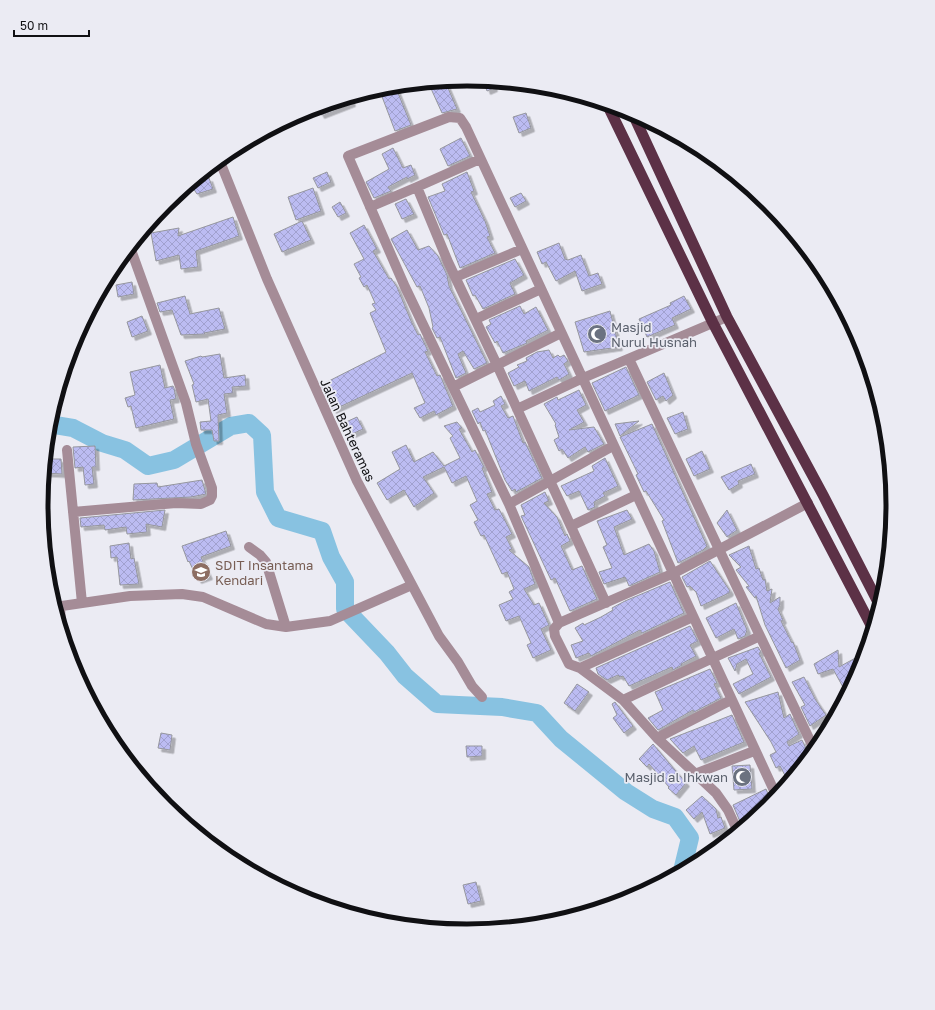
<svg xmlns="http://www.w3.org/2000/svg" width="935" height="1010" font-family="'Golos Text',sans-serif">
<defs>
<pattern id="building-cross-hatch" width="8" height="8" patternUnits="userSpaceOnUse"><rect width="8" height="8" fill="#bcbcf2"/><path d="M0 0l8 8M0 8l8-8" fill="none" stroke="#a1a1cf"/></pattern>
<filter id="shadow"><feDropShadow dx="3.5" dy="3.5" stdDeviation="0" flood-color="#0004"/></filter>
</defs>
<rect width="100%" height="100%" fill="#ebebf3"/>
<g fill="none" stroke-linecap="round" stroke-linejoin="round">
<path stroke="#88c2e1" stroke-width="18" d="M49 424 73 428 102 443 125 450 148 466 174 460 231 426 249 423 262 435 265 492 278 518 322 531 331 557 345 582V609L387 653 405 676 437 704 502 707 537 713 561 739 626 792 653 809 675 817 690 838 682 871"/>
</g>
<path fill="url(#building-cross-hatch)" stroke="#95969d" filter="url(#shadow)" d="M483 80 492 81 494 88 487 91Z
M438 81H445L457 109 442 113 428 82Z
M396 88 411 125 395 131 381 94Z
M350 97 352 103 321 115 317 107Z
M526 113 531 128 519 133 513 117Z
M461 138 470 156 448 166 440 149Z
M393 148 403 168 411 165 415 175 407 179V177L388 187 391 191 374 198 366 182 389 169 382 154Z
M327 172 331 182 318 188 313 178Z
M467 172 474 191 471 192 485 221 490 236 487 237 495 253 460 268 447 234 444 235 428 197 445 191 442 184Z
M209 178 213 189 197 194 191 185Z
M313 188 321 211 296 220 288 197Z
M521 193 526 201 515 207 510 198Z
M406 199 414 214 402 219 395 204Z
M340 202 346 213 338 217 332 207Z
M233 217 239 236 196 251 198 267 181 269 179 255 156 261 151 233 179 228 178 236Z
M302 221 311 240 282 252 274 234Z
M364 225 377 249 373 251 389 279 391 278 397 287 411 321 418 335 420 334 428 351 425 352 437 376 440 375 453 406 436 415 434 411 420 418 414 408 425 403 412 373 333 410 321 385 386 352 370 313 376 310 372 304 375 303 367 285 364 287 359 278 361 277 354 264 364 259 350 233Z
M407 230 418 250 429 246 438 256 447 275 449 286 487 363 474 369 463 351 458 354 466 373 456 378 440 337 437 338 432 328 433 327 429 308 420 286 417 287 391 239Z
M559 243 565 259 568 260 581 255 589 276 598 273 602 284 582 291 575 271 556 281 546 262 542 264 537 252Z
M515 259 524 275 510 283 515 294 483 309 475 295 473 296 466 280Z
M132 282 134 294 118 297 116 285Z
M185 296 190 314 219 308 225 329 204 333 205 334 181 335 172 310 160 312 157 303Z
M684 296 691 309 672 318 675 325 647 337 639 319 671 305 670 303Z
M520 306 524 314 536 307 548 330 526 341 527 343 503 353 497 341 495 343 486 327 491 324 489 320Z
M610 311 619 347 584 352 575 322Z
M142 316 148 331 132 337 127 322Z
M549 350 553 358 558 355 560 357 564 355 568 361 564 364 569 374 559 380 557 377 529 391 525 381 514 386 508 373 519 367 517 365 527 361 526 358 537 352Z
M220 354 224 378 245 375 246 386 232 387 233 393 224 394 227 413 218 415 219 441H214L212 430H201L200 422 211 421 208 399 196 402 192 385 194 384 185 361 201 356 202 357Z
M160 365 165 388 173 386 174 388 176 399 170 400 174 419 136 428 131 406 128 407 125 398 135 395 130 372Z
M626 367 639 395 605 411 592 383Z
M664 373 673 395 666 401 663 396 656 400 647 382Z
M579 390 586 405 577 410 584 422 569 430 594 427 604 444 588 452 585 447 568 458 562 449 559 451 554 440 559 437 555 425 556 424 544 404 557 397 558 400Z
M501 396 505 404 501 406 508 418 513 416 523 443 525 442 542 478 516 492 515 489 512 491 505 480 485 430 483 431 480 422 478 424 472 411 478 408 480 412 495 405 493 401Z
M683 412 688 429 675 434 667 418Z
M357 417 363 429 352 434 346 422Z
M639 421 620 436 615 424Z
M457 422 462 428 459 429 472 452 475 450 484 467 482 468 492 492 487 494 495 510 499 509 512 534 506 537 512 549 509 550 529 567 535 584 524 589 534 605 539 603 549 625 541 629 551 650 533 658 527 645 531 643 519 616 506 621 499 605 513 599 509 592 514 589 507 572 502 574 484 535 481 536 474 522 478 520 470 505 477 501 466 476 452 483 444 467 423 477 434 493 414 507 404 490 387 500 377 483 400 469 392 452 406 445 414 462 433 452 444 466 460 458 450 438 453 436 444 426Z
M652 424 707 546 703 550 678 563 662 521 664 520 646 491 644 492 636 475 638 474 620 437Z
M95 446 96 467H92L94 484 85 485 83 467 75 468 73 447Z
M702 451 710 469 694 476 686 459Z
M605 458 618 486 603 493 605 496 594 502 595 507 588 510 579 491 567 496 561 486 594 471 592 466Z
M46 459H61L62 474 44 473Z
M751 464 755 474 738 481 739 484 729 490 721 477Z
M202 480 206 494 191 497 133 500 134 484 157 483 158 487Z
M545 492 549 501 544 503 557 517 565 536 567 534 570 541 561 546 572 570 582 566 597 599 570 611 555 578 551 580 521 516 525 515 521 505Z
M165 510 162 527 146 524 147 532 127 534 126 527 105 530 104 525 81 527 80 518Z
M627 510 632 519 614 527 624 555 649 544 654 551 660 572 629 586 625 577 604 584 599 572 612 568 603 547 607 545 597 521Z
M727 510 737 530 727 537 717 523Z
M226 531 231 546 201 557 209 576 198 580 189 561 188 562 182 546Z
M129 543 131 559 134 558 139 584 120 585 117 557 111 558 110 546Z
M749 546 756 569 759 568 763 580 765 579 767 591 772 589 770 603 780 597V605L778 609 783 620 781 621 792 643 793 642 800 660 786 668 765 625 756 596 755 598 746 587 749 586 736 570 741 567 729 555Z
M710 561 730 591 729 593 701 606 696 592 690 586 687 587 682 577Z
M670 582 684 613 642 633 640 630 591 656 589 653 576 658 571 645 583 641 575 628 583 623 584 625 601 617 613 610 612 608 625 601Z
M736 603 747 630 745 636 738 639 734 629 716 638 706 618Z
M690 626 698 641 690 645 696 656 681 664 682 665 673 670 672 667 629 686 623 676 620 677 618 675 607 680 598 674 596 668Z
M758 647 761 652 759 653 771 677 739 694 733 684 753 674 746 659 737 664 735 671 728 658Z
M838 650 839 667 859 656 863 663 853 684 844 689 833 669 818 674 814 664Z
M710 669 717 683 714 684 721 698 694 712 693 710 658 730 648 718 663 710 655 692Z
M804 677 815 699 826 715 810 726 801 707 805 705 792 682Z
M577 684 589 692 575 711 564 703Z
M778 692 784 718 790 714 799 734 787 742 789 746 802 740 810 757 789 783 780 766 776 768 770 755 776 752 771 742 745 702Z
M615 702 633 726 624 733 613 718 617 715 612 704Z
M732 715 744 742 701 760 694 746 683 753 670 739Z
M161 733 172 735 170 750 158 748Z
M653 744 686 783 676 795 668 788 669 787 649 764 647 767 639 759Z
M466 746H482V756L467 757Z
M750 765 752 789 734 790 732 766Z
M766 789 772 803 760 814 741 824 733 805Z
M702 796 716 809 718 818 721 817 725 828 710 834 702 812 694 819 686 810Z
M476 882 481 901 468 904 463 885Z"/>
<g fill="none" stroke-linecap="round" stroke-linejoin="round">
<path stroke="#a58c97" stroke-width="10" d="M219 159 267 279 357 481 439 636 458 662 472 686 482 697
M417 187 480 159
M370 207 417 187 448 262 497 365 561 333
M456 277 522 249
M476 319 541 289
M629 359 760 636
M453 387 497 365 606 603
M517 409 583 378 727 317
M613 446 509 504 559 623 554 629 555 636 569 664 580 668 693 617
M67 450 82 603
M509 504 405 287 348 156 449 117 460 118 466 127 777 797
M73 512 176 503 201 504 210 500 212 496V488L196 444 186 403 130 247
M571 526 636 495
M60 606 61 626
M55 607 130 596 182 594 203 597 266 624 286 627 266 562 260 555 249 547
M559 623 674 573 808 503
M286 627 330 621 412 585
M580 668 623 700 657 738 716 793 728 810 738 832
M623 700 760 636 815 751
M657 738 731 700
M695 774 754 751"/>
<path stroke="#5c3146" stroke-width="11" d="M607 104 713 323 873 629
M632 112 727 317 823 495 880 606"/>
</g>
<defs>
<g id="mosque-disc" transform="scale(1)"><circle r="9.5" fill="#6b7280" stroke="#ebebf3"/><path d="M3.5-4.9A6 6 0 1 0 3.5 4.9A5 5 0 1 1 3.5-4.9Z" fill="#fff"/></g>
<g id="school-disc" transform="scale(1)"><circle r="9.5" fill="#8d6e63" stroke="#ebebf3"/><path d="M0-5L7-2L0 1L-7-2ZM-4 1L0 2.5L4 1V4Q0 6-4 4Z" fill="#fff"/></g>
</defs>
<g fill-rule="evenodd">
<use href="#mosque-disc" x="597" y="334"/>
<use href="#school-disc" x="201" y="572"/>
<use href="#mosque-disc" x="742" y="777"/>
</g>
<g text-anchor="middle" stroke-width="3.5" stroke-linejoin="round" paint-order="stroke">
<g font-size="13" fill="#5b616d" stroke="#ebebf3" text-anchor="start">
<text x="611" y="332">Masjid<tspan x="611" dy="15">Nurul Husnah</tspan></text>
<text x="728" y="782" text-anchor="end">Masjid al Ihkwan</text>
</g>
<g font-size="13" fill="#101013" stroke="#ebebf3">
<text transform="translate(348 430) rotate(65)" y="5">Jalan Bahteramas</text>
</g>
<g font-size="13" fill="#785e54" stroke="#ebebf3" text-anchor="start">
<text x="215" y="570">SDIT Insantama<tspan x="215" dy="15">Kendari</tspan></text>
</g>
</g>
<path d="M0 0H935V1010H0ZM48 505a419 419 0 1 1 838 0a419 419 0 1 1-838 0Z" fill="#ebebf3" fill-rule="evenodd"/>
<path fill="none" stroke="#101013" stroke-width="5" d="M48 505a419 419 0 1 1 838 0a419 419 0 1 1-838 0Z"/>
<path d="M14 30v6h75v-6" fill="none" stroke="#101013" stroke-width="2"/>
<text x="20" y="30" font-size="12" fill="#101013" stroke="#ebebf3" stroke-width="3" paint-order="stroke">50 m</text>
</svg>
